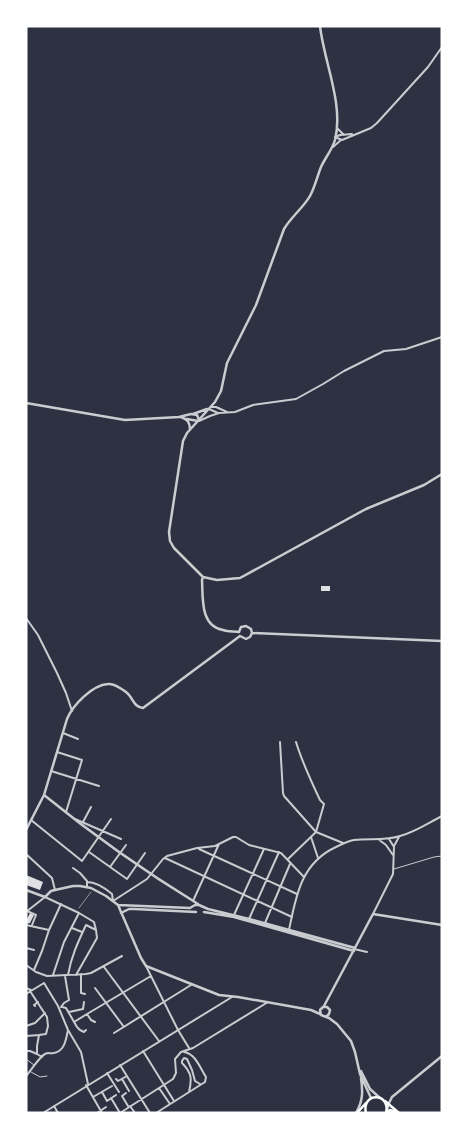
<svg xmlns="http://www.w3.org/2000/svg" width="468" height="1139" font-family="Roboto,sans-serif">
<rect width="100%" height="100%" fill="#2d3142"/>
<path fill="#e0e0e3" d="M321 586H330V591H321Z
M26 875 43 882 40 890 26 885Z
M30 913 34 915 30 923 26 924V921Z"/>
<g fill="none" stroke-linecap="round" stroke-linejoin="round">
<path stroke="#fff" stroke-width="0.5" d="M79 908 91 892"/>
<path stroke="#caccd0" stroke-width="1" d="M394 869 434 857 442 856
M26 1059 34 1065
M31 1072 40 1077 47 1076"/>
<path stroke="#caccd0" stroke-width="2" d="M337 128 344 135
M335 137 342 140 371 128 377 123 428 67 442 47
M335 137 340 135 352 134
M333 147 341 140
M211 407H216L227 412
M209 409 218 413
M199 421 210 416 219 413 235 412 253 405 296 399 323 384 344 371 384 351 406 349 442 337
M26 618 38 635 57 673 66 693 72 711
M63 733 78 739
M280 742 283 793 284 796 316 832 343 843
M57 752 82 760 66 812
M51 771 99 786
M75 819 121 839
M31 820 82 861 111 819
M83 822 91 807
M311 837 318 858
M378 839 386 845 393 855
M394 846 399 837
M199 849 297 894
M89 852 127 879 145 853
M26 854 52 878 55 890
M165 858 292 917
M288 859 316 832 324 804 320 800C311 781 302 762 296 742
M110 867 126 845
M73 868 80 873 87 881V887
M87 882C97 882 105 888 112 894L113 901 147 879 163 859 167 856 197 848 215 846 233 837H236L249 845 281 853 304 877
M193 901 219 844
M27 911 36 915 32 925
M26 912 45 897 79 913 94 922 96 930 97 938 76 975
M373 914 393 874 394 847 389 839
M234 915 264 849
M249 919 279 852
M265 923 290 864
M26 925 49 930
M72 928 82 932
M289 930C296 896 301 863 336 847 342 844 348 841 354 840 369 838 386 841 400 836 415 832 428 823 442 816
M26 948 34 950
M354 949 367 952
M26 965 36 972 47 976 86 974 91 973 122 956
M146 966 178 1030 189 1048
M104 967 159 1041
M34 970 42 951 49 930 61 904
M81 974V993L85 994
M53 975 64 942 79 913
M68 975C71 957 78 942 86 925L96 930
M44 983 58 1006 68 1030 81 1052 88 1084
M26 988 31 990
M95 988 124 1027
M30 991 47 1017 48 1026 46 1034 39 1035 37 1046V1054L42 1057
M26 994 44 983
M35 1006 34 1005 38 1002
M26 1007V1009
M61 1007 64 1003 69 1000 65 976
M62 1007 66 1008 77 1027 80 1030 84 1032 86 1030
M69 1012 83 1009 84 1002
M87 1014 151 976
M74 1022 87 1014 91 1020 95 1022
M26 1026 35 1023 45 1013
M114 1033 191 985
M26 1036 39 1035
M26 1051H30L37 1054
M143 1051 174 1101
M120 1065 150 1113
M107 1073 119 1092
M26 1076C31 1071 39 1057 45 1054 49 1052 49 1054 54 1053 65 1051 66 1039 68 1030
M116 1079 118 1081 127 1076
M122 1079 129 1091
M86 1085 102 1113
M159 1088 170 1104
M102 1092 107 1101 116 1095
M189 1092C192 1079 192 1073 182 1063V1061L184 1058 187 1059 192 1070 195 1081 200 1084
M126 1093 122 1096 128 1106
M93 1097 112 1086
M111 1098 120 1113
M54 1106 58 1113
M130 1106 135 1113
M26 1112 27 1113
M43 1113 232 997
M97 1113 106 1107
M120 1113 173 1079 176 1073 175 1059 181 1052 193 1048 268 1002
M156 1113 205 1082 206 1077C200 1068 196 1054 184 1052"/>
<path stroke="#caccd0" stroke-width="2.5" d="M320 26C324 62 344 104 335 140 332 150 325 158 321 167 317 177 315 187 310 196 303 208 291 217 284 229L256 305 227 363 221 391 215 402 187 433 183 441 169 532 170 541 174 548 203 577 217 580 240 578 366 509 424 485 442 474
M26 403 125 420 179 417 191 414 197 415 199 420
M193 414 207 409
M181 417C187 419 190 422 190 429
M187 419 198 421
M203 577 202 580C203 598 200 626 223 630 228 632 234 631 239 632
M239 632 241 627 246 626 251 629 252 633
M252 633 442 641
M240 636 246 639 250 637 252 633
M44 795C93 835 144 871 198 904
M26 830 44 795 67 719C73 705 92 685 108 684 114 683 122 689 126 692 133 697 133 707 143 708L240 636
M26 890 45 897 51 891 55 890 73 886H80L91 888 106 896 118 905 141 958 146 966 219 995 238 997 311 1010 320 1014
M118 905 190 908 195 905H199L208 909 249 919 355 948
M204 912 234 917 354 951
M121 913 129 909H134L196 912
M324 1006 373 914 442 925
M326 1017 329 1014 330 1010 327 1007H323L320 1010 321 1015 329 1018 337 1024 351 1041 355 1052 360 1074 371 1098
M361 1071 370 1089 380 1098
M387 1110 389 1103 392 1097 442 1056
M356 1113C363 1101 363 1092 361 1078"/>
<path stroke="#fff" stroke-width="2.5" d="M385 1101 399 1113
M388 1112 390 1110 398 1113
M357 1113 366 1103
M366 1113C361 1092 391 1092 386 1113"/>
</g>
<rect width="468" height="1139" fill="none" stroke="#ffffff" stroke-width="55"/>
</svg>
